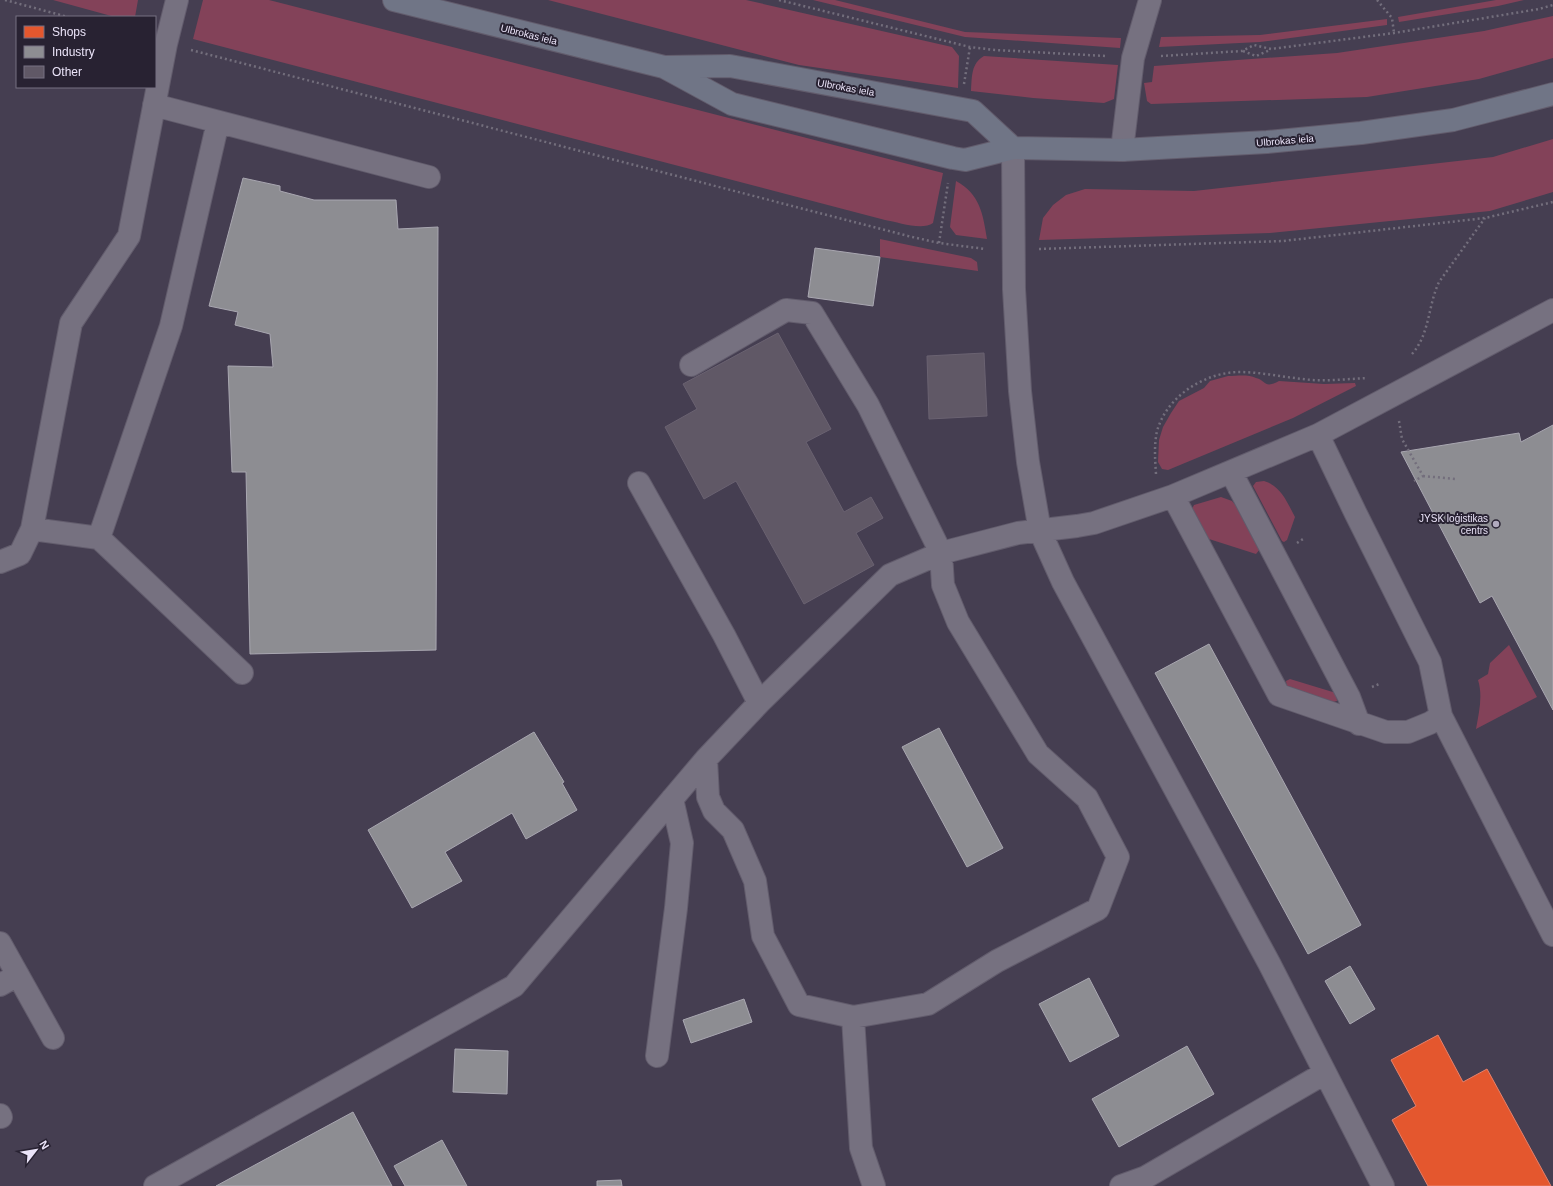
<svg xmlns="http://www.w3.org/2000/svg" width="1553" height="1186" font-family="Helvetica,sans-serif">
<rect width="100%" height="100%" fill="#453e51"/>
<path fill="#834259" d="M53 0H138L135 17H115Z
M203 0H269L943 173 933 223C922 231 898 222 885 220L193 39Z
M548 0H746L952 47 959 56 958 88 799 65Z
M813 0H835L965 32 1121 38 1120 48 965 37Z
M1496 0H1524L1498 6 1399 22 1398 17Z
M1553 16V58L1479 79 1367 97 1151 104 1147 101 1144 83 1152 82 1154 66 1337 53 1484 31Z
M1387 19V25L1260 42 1159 47 1161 37 1260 35Z
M984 56 1118 65 1114 99 1104 103 1033 98 971 91C972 77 971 63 984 56Z
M1553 139V192L1490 211 1270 233 1039 240 1043 218 1053 205 1066 195 1085 189 1194 191 1493 157Z
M956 181C980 194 983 214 987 239L956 235 950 227Z
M880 239 971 258 977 262 978 271 880 257Z
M1228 376C1237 376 1248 374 1256 378 1267 381 1264 389 1279 381L1324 384 1355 383 1356 386 1293 418 1168 470 1162 469 1158 462 1159 440 1163 427 1171 413 1179 401 1204 388 1210 381Z
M1264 481C1281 486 1287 502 1295 517L1287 540 1284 542 1282 541 1253 486 1256 482Z
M1221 497 1232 501 1238 508 1260 549 1256 554 1209 539 1192 509 1194 505Z
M1509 645 1537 697 1476 729C1479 712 1483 696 1478 680L1488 674 1490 663Z
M1290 679 1336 693 1337 701 1333 702 1287 687 1286 681Z"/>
<path fill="#e4572e" stroke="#e6816b" d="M1438 1035 1463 1082 1487 1069 1551 1186H1428L1392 1120 1416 1106 1391 1060Z"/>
<path fill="#8d8d92" stroke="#a9a7b1" d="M243 178 280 186V191L314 200H396L398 229 438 227 436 650 250 654 246 472H232L228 366 273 367 270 334 235 325 238 312 209 306Z
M815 248 880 257 873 306 808 297Z
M1553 425V710L1492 596 1480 603 1401 452 1519 433 1521 442Z
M1209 644 1361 925 1308 954 1155 673Z
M939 728 1003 848 967 867 902 747Z
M534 732 564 782 562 783 577 810 526 839 512 813 445 852 462 881 412 908 368 830Z
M1350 966 1375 1009 1350 1024 1325 981Z
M1089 978 1119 1036 1070 1062 1039 1004Z
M744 999 752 1022 691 1043 683 1020Z
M1187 1046 1214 1094 1119 1147 1092 1099Z
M455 1049 508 1051 507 1094 453 1092Z
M353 1112 392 1186H216Z
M442 1140 467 1186H405L394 1166Z
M621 1180 622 1186H597V1181Z"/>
<path fill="#605866" stroke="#6a6271" d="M778 333 831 429 806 442 844 512 871 497 883 518 856 533 874 565 804 604 736 481 704 499 665 427 697 409 683 384Z
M984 353 987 416 929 419 927 356Z"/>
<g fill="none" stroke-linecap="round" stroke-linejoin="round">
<g stroke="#625c6c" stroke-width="24">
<path id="minor" d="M177 0 166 44 129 236 71 323 32 529 99 538 242 673
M154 105 429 177
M1013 148 1014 289 1020 391 1028 462 1040 531 1063 582 1269 963 1383 1186
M1122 150 1133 58 1150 0
M691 365 786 310 812 313 868 405 941 553 943 585 958 622 1038 754 1087 798 1118 857 1098 909 997 961 928 1004 853 1017 799 1005 763 936 755 881 733 830 714 811 708 797 706 759
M1318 435 1355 512 1430 662 1441 716 1553 935
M1231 472 1349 697 1359 724
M639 483 724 635 759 703
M1173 496 1279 695 1386 732H1408L1430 723 1441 716
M99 538 171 326 218 122
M0 562 20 554 32 529
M0 943 53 1038
M0 985 18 975
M853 1017 861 1148 874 1186
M657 1056 676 908 682 843 672 799
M0 1115 1 1117
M155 1186 514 986 706 759 759 703 890 575 941 553 1018 533 1077 526 1094 523 1173 496 1318 435 1553 310
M1121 1186 1146 1177 1325 1073"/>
</g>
<g stroke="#625c6c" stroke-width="24">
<path id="major" d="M394 0 664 67 732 104 953 158 965 160 1013 148 1122 150 1267 142 1361 133 1453 120 1553 94
M665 67 730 66 973 111 1013 148"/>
</g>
<path stroke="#736e7c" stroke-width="2.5" stroke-dasharray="2 3" stroke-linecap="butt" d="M5 0 68 17
M779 0 970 47 995 50 1106 56
M1377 0 1392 18 1394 33
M191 50 908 236 939 243 985 249
M1243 51 1256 56 1270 50
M1161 56 1242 51 1254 45 1271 49 1394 33 1539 9 1553 5
M964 84 970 47
M939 243 948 183
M1039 249 1283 241 1485 218 1553 202
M1412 354C1430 334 1428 305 1439 282L1485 218
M1399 421 1402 439 1423 476 1414 481
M1156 474C1155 459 1154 445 1157 431 1167 396 1204 373 1238 372 1263 372 1287 378 1312 380 1330 381 1349 379 1367 378
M1423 476 1456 479
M1297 543 1303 539
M1372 687 1379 684"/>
<use href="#minor" stroke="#767180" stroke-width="22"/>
<use href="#major" stroke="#707586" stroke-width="22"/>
</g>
<circle fill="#b1aabe" stroke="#282232" stroke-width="1.5" cx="1496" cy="524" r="4"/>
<g text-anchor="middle" stroke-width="4" stroke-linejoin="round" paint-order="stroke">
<g font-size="10" fill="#ebe4f9" stroke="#282232">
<text transform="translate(529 34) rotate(14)" y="4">Ulbrokas iela</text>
<text transform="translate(846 87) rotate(10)" y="4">Ulbrokas iela</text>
<text transform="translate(1285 140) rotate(-5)" y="4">Ulbrokas iela</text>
</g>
<g font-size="10" fill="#ebe4f9" stroke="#282232" text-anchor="end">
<text x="1488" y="522">JYSK loģistikas<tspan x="1488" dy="12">centrs</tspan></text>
</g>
</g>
<rect x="16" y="16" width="140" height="72" fill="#282232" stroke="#767082"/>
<rect x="24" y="26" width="20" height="12" fill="#e4572e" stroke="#767082"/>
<text x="52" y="36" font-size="12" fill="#ebe4f9">Shops</text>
<rect x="24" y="46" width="20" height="12" fill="#8d8d92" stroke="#767082"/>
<text x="52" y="56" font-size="12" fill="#ebe4f9">Industry</text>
<rect x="24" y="66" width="20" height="12" fill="#605866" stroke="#767082"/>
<text x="52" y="76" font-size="12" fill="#ebe4f9">Other</text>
<g transform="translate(36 1150) rotate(59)" stroke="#282232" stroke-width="3" paint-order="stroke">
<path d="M0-3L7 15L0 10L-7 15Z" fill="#ebe4f9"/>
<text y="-6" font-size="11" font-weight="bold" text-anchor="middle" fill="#ebe4f9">N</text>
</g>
</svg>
